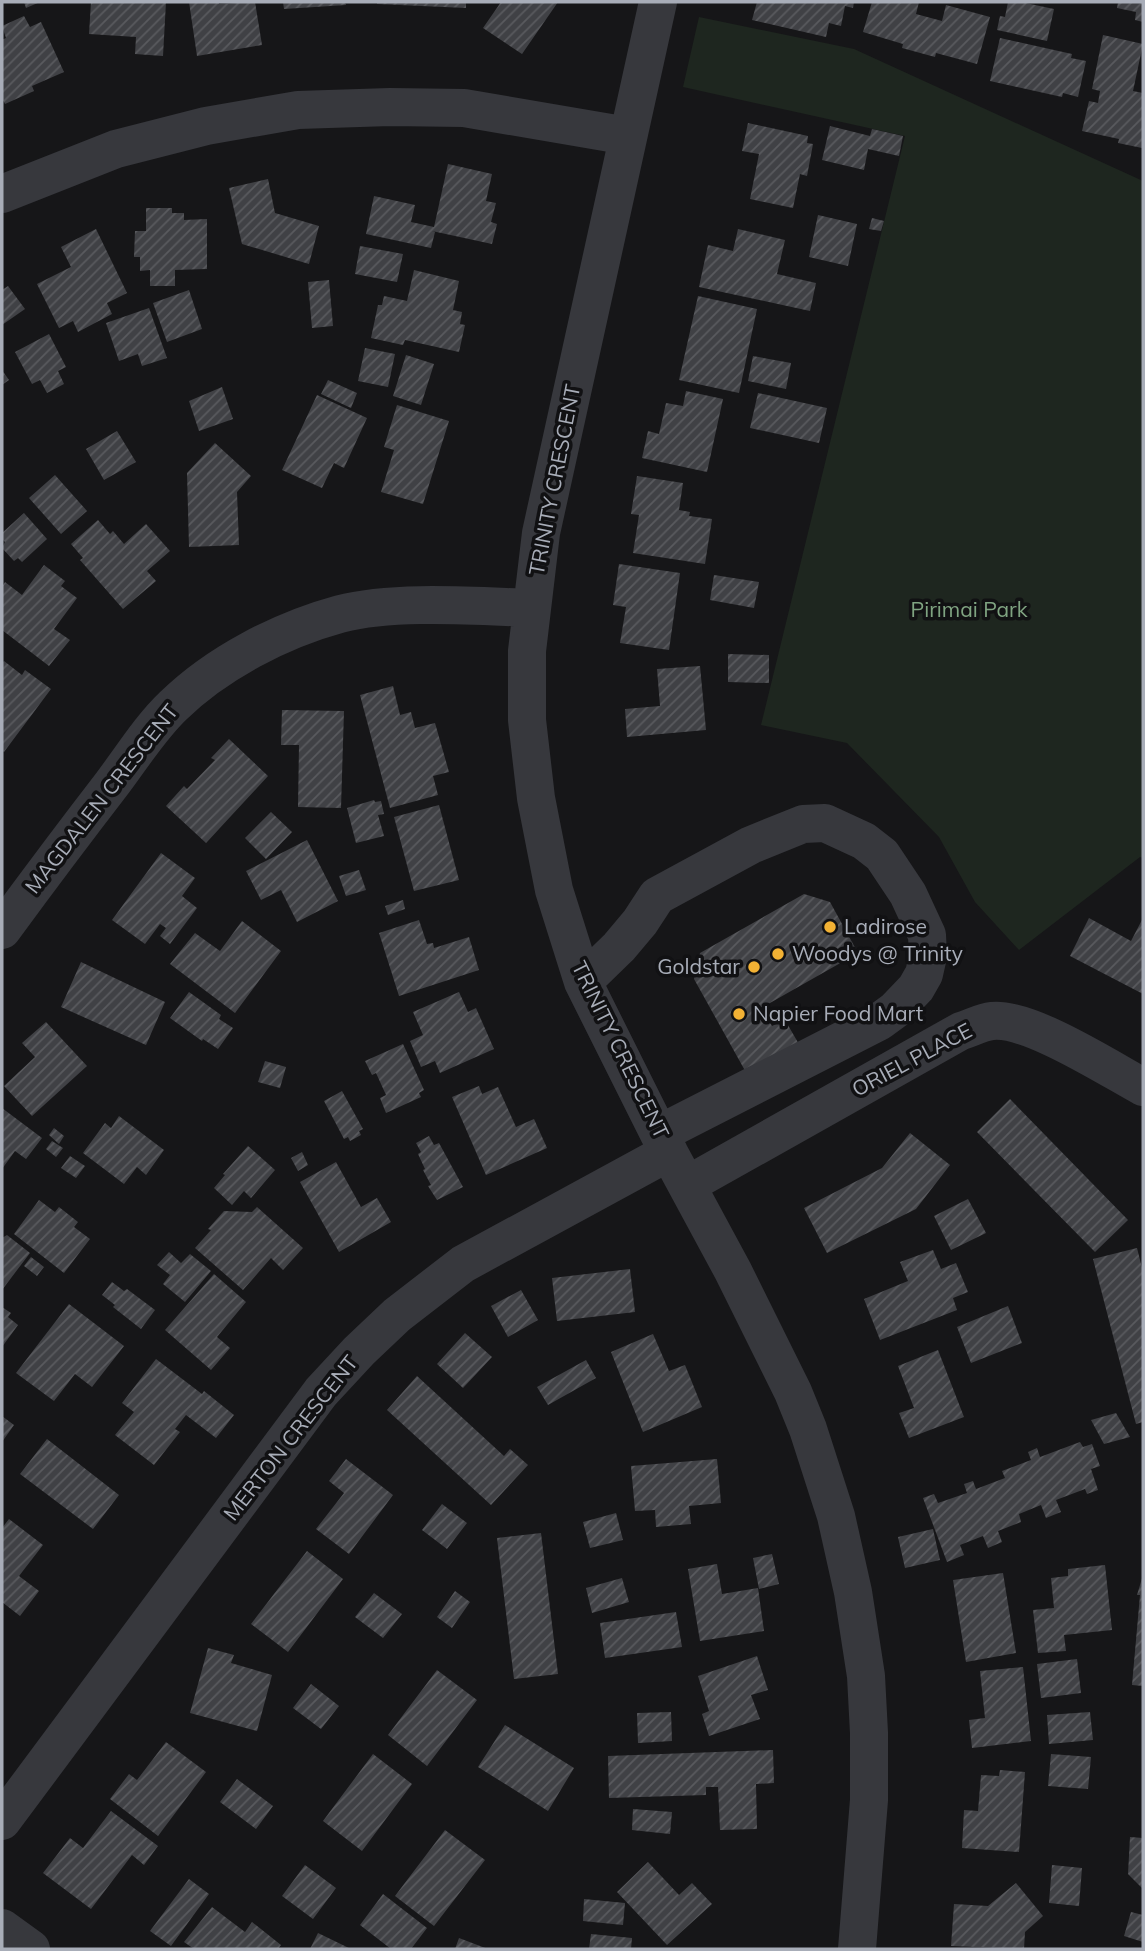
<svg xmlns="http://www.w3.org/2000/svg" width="1145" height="1951" font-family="Mulish,sans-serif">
<defs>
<pattern id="building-hatch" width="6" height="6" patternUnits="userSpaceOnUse" patternTransform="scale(1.75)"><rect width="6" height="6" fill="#404145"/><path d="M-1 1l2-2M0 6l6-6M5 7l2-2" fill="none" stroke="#595a5e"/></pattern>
</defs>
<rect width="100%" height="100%" fill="#161618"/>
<path fill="#1e261f" d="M699 17 854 49 1143 181V858L1140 857 1019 950 975 902 939 837 847 743 761 725 905 136 683 87Z"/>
<path fill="url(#building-hatch)" d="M24 2H40L26 8Z
M91 2H166L163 56 135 54 136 37 89 34Z
M189 2H219V4L255 2 262 45 197 56Z
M283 2H345L346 5 284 9Z
M377 2H466V8L377 4Z
M501 2H558L522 54 483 28Z
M757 2H854L853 8 845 6 841 26 829 23 826 37 752 20Z
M872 2H919L916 14 942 21 946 5 990 17 977 64 936 53 935 57 902 48 903 44 863 32Z
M1008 2H1021L1054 9 1047 41 997 30 1000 16 1005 17Z
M1118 2H1143V22L1135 20 1136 12 1117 8Z
M24 16 30 27 41 22 64 72 32 86 34 91 5 104 2 98V40L6 38 2 26Z
M1103 35 1143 44 1133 91 1143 93 1142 148 1118 143 1119 139 1082 131 1089 101 1098 103 1100 91 1092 89Z
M1000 38 1072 54 1071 58 1086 61 1078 97 1063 93 1062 97 990 81Z
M748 123 808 136 807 143 813 144 807 176 800 174 793 208 750 199 759 154 742 151Z
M830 126 870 136 872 129 903 136 899 156 868 149 864 170 822 160Z
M448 164 492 174 486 201 496 203 491 222 497 224 492 244 432 231 435 232 431 248 366 234 374 196 415 205 411 222 434 227Z
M268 179 275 213 319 226 309 264 242 244 229 188Z
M146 208H172V213H184V220L207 219V269L175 270V286H150V270L140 271V257H134L135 231H146Z
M818 215 857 224 848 266 809 257Z
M872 218 884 221 881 231 869 229Z
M96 229 127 293 107 303 112 314 78 332 73 321 59 328 37 284 71 267 61 247Z
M738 229 785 240 777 274 816 283 810 311 699 287 708 245 733 251Z
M360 246 403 254 397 282 355 274Z
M414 270 459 281 453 310 462 312 460 324 465 325 459 352 405 340 403 345 371 338 378 305H382L384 296 407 301Z
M329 280 333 326 312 328 308 282Z
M8 286 25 309 2 325V290Z
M189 290 202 329 167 342 153 303Z
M698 296 757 309 739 393 679 380Z
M149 308 167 358 142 366 138 354 119 361 106 323Z
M49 334 66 367 58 371 64 384 47 393 40 380 32 384 15 352Z
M365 348 395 354 388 387 358 381Z
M406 355 434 364 421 405 393 396Z
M753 356 791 363 786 389 748 381Z
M2 370 9 380 2 385Z
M328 380 357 393 351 408 321 394Z
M222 387 233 419 199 431 189 401Z
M686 391 723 399 707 472 642 458 648 431 659 434 666 403 683 406Z
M758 393 827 408 819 443 750 428Z
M317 395 367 418 344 468 334 463 322 488 282 470Z
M397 405 449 421 423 504 381 492 394 450 384 447Z
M117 431 136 462 104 480 86 449Z
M215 443 251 476 237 492 239 545 189 547 187 473Z
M55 475 87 511 61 534 29 498Z
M637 476 683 483 679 510 690 512 689 516 712 519 705 564 633 553 639 515 631 514Z
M24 513 47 539 22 562 18 558 14 561 2 548 5 542 2 539V533Z
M98 520 110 534 113 531 124 544 146 524 170 551 147 571 156 581 123 609 80 560 83 558 71 544Z
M619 564 680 573 669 650 620 643 626 607 613 605Z
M44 565 65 581 61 586 77 598 54 629 70 640 49 666 2 630V587L5 582 22 595Z
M714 575 759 582 754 608 710 600Z
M728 654 769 655V683L728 682Z
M4 661 22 675 25 670 51 689 4 752 2 750V663Z
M700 666 706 730 627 737 625 709 660 706 657 669Z
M393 686 400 715 411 712 415 728 435 723 449 772 433 776 438 795 390 808 360 695Z
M282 710 344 711 341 808 298 807 299 745H281Z
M229 739 268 776 206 843 166 806 184 786 187 789 215 760 211 758Z
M374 800 375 802 381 801 384 814 378 815 384 836 356 843 347 808Z
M439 805 459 880 414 891 394 817Z
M271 812 292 832 266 859 245 838Z
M307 840 338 901 297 922 281 890 261 900 246 871Z
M161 853 195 878 182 896 197 908 170 944 160 936 166 928 160 924 145 944 112 920Z
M359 870 366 890 346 896 339 876Z
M804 894 830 902 858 953 761 1008 772 1026 785 1020 800 1046 748 1076 694 979 700 953Z
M403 900 405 909 388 915 385 906Z
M1089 918 1131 941 1143 918V994L1070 956Z
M419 920 427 944 433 943 434 948 469 937 479 970 399 996 379 933Z
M242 921 281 951 235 1013 170 964 195 933 220 951Z
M81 962 165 1002 146 1045 61 1007Z
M189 992 221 1015 219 1019 233 1028 218 1049 203 1039 202 1041 170 1018Z
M459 992 468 1012 476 1008 494 1049 440 1073 435 1061 421 1067 410 1041 423 1035 413 1012Z
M46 1022 87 1066 32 1116 4 1086 35 1057 22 1043Z
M403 1044 424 1090 419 1093 421 1097 386 1113 380 1098 386 1095 376 1073 372 1075 365 1061Z
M265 1061 286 1067 280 1088 258 1082Z
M479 1086 482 1094 498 1087 516 1127 534 1119 547 1148 486 1175 452 1097Z
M342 1091 363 1129 359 1131 361 1135 350 1141 348 1137 344 1139 324 1101Z
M1010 1099 1128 1220 1095 1252 977 1132Z
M2 1108 42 1138 26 1159 15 1151 2 1169Z
M119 1116 164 1150 146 1175 137 1167 124 1184 83 1153 105 1123 111 1128Z
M54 1128 64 1136 59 1144 49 1135Z
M910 1133 950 1165 916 1209 827 1253 804 1208 882 1168Z
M429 1136 434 1145 439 1143 463 1187 437 1200 428 1186 431 1185 423 1170 425 1169 418 1154 421 1152 416 1143Z
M52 1141 63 1148 56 1157 46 1149Z
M248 1146 275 1170 251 1198 244 1191 232 1205 214 1188 225 1175 223 1174Z
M302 1152 308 1165 298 1171 291 1158Z
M70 1156 85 1166 76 1178 61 1168Z
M336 1162 361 1207 377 1198 391 1222 339 1252 300 1182Z
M968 1199 986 1233 951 1250 934 1216Z
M39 1200 55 1212 59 1207 78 1222 74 1227 90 1239 64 1273 14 1234Z
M257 1207 303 1248 283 1270 271 1258 243 1290 195 1248 211 1230 208 1229 224 1211 252 1212Z
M7 1235 30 1253 2 1290V1238Z
M1137 1248 1143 1272V1422L1136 1424 1093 1259Z
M933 1250 941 1269 956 1263 968 1292 953 1298 957 1310 880 1340 864 1299 908 1281 900 1262Z
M169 1252 181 1263 190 1254 211 1271 185 1302 163 1284 170 1275 157 1265Z
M31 1257 44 1267 37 1276 24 1266Z
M630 1269 635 1312 557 1321 552 1278Z
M214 1274 246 1302 217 1337 230 1348 211 1370 165 1330Z
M112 1282 124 1291 127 1289 155 1310 141 1329 113 1307 115 1305 102 1295Z
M521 1290 538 1320 508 1337 491 1306Z
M69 1304 124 1346 92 1387 75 1374 54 1401 16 1373Z
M1008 1306 1022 1343 971 1363 957 1327Z
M2 1307 11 1313 8 1317 18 1325 2 1347Z
M465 1333 492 1357 463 1388 437 1364Z
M653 1334 669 1371 685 1365 702 1407 643 1432 611 1352Z
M938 1350 964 1417 909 1438 899 1413 914 1408 898 1366Z
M156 1359 202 1394 204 1391 234 1415 216 1438 186 1415 175 1429 180 1432 154 1465 115 1435 134 1412 122 1403Z
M586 1360 596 1378 548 1405 537 1387Z
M417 1376 504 1456 510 1449 528 1465 491 1505 387 1410Z
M1116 1413 1130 1437 1104 1444 1091 1420Z
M2 1416 14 1425 2 1442Z
M47 1439 119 1495 93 1529 20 1474Z
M1080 1442 1083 1447 1092 1444 1100 1466 1091 1469 1098 1490 1087 1494 1085 1489 1056 1500 1061 1512 1046 1518 1041 1505 1019 1514 1021 1522 998 1531 1002 1542 988 1548 983 1536 960 1545 964 1555 947 1562 923 1498 934 1494 938 1503 967 1493 964 1484 973 1481 976 1489 1005 1478 1002 1471 1031 1460 1028 1452 1037 1448 1040 1457Z
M346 1459 393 1495 349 1554 316 1529 344 1493 329 1481Z
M717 1459 721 1503 689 1506 691 1524 656 1527 655 1510 635 1511 631 1466Z
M442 1504 467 1523 447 1549 422 1530Z
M616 1513 623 1540 590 1548 583 1522Z
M9 1519 43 1545 19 1576 39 1591 20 1616 2 1602V1528Z
M933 1529 940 1560 905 1568 898 1537Z
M541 1533 558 1674 514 1679 497 1538Z
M307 1551 343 1579 288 1652 251 1624Z
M772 1554 779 1584 759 1589 753 1558Z
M717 1564 722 1594 758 1588 764 1631 700 1641 688 1569Z
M1105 1565 1112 1630 1064 1635 1066 1651 1038 1653 1033 1610 1054 1608 1051 1578 1068 1576V1569Z
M1003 1573 1016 1653 966 1662 953 1580Z
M1143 1575V1686L1132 1685 1140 1595H1137Z
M622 1578 629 1602 592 1613 586 1588Z
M455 1591 470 1602 452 1628 437 1617Z
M374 1593 402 1614 383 1638 355 1617Z
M676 1612 682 1647 605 1658 600 1623Z
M208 1648 234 1655 231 1663 272 1675 257 1731 190 1713Z
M757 1656 768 1690 751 1695 760 1719 709 1736 702 1714 709 1711 698 1676Z
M1077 1659 1081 1693 1041 1698 1037 1664Z
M1023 1667 1031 1741 972 1748 969 1720 985 1718 980 1671Z
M437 1670 477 1700 427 1766 388 1735Z
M311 1684 339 1706 321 1729 293 1708Z
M671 1712 672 1741 638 1743 637 1713Z
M1090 1712 1093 1740 1049 1744 1047 1715Z
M505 1725 574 1768 548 1811 478 1767Z
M166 1742 206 1772 158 1836 110 1799 129 1774 137 1780Z
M773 1750 774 1783 756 1784 757 1829 720 1830 718 1787H706V1795L609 1798 608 1756Z
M373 1754 412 1784 362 1851 323 1821Z
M1051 1754 1091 1757 1088 1789 1048 1786Z
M1000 1770 1025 1772 1019 1852 962 1848 964 1810 978 1811 981 1775 999 1776Z
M237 1779 273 1806 256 1829 220 1802Z
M633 1809 672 1812 670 1834 632 1830Z
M111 1811 158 1846 144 1865 132 1855 91 1909 43 1873 70 1838 83 1848Z
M445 1830 485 1860 434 1926 395 1896Z
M1130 1837 1143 1838V1889L1128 1874Z
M648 1862 679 1895 692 1883 712 1904 667 1945 617 1892Z
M305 1865 336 1888 313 1919 282 1896Z
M1052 1865 1082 1868 1079 1906 1049 1903Z
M189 1879 209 1894 171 1946 150 1931Z
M1016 1883 1043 1916 1025 1932 1024 1949 951 1946 954 1904 988 1906Z
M383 1894 427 1928 411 1949H391L360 1925Z
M584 1899 625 1903 623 1925 583 1921Z
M212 1907 245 1932 252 1922 281 1945 278 1949H194L184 1942Z
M1131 1912 1143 1915V1942L1124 1936Z
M318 1933 351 1949H310Z
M591 1934 632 1938 631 1949H589Z
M459 1938 488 1949H455Z"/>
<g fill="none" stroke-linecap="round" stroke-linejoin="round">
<path stroke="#37383d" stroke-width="38" d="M658 2 541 533 527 651V720L536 798 554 890 583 982 659 1134 733 1271 793 1392 808 1429 836 1516 853 1592 866 1676 869 1733V1800L857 1949
M2 194 116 149 206 126 298 110 390 107 464 108 628 136
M2 930C38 881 74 833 111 785 131 759 149 729 173 706 217 663 281 630 340 614 394 600 474 606 531 608
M583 982 619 947 640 922 657 896 751 845 803 824 825 823 864 841 882 855 908 894 927 935 928 956 924 974 916 988 895 1010 880 1021 659 1134
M687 1185 961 1031C971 1028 982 1022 992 1021 1029 1017 1108 1068 1143 1087
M2 1821 321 1392 359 1351 397 1315 463 1264 669 1152
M2 1928 31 1949"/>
</g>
<g fill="#f2b134" stroke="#111113" stroke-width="2.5">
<circle cx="830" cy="927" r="7"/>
<circle cx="778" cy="954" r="7"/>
<circle cx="754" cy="967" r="7"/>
<circle cx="739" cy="1014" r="7"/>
</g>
<g text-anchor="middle" stroke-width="7" stroke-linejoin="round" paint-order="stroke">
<g font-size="21" fill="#a8adb8" stroke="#111113">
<text transform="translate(555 480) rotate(-79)" y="7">TRINITY CRESCENT</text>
<text transform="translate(102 799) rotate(-52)" y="7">MAGDALEN CRESCENT</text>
<text transform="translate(620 1050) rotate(64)" y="7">TRINITY CRESCENT</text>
<text transform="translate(912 1060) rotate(-28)" y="7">ORIEL PLACE</text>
<text transform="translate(291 1438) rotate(-52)" y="7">MERTON CRESCENT</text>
</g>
<g font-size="21" fill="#7fa381" stroke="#111113">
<text x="969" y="617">Pirimai Park</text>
</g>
<g font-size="21" fill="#a8adb8" stroke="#111113" text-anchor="start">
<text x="844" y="934">Ladirose</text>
<text x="792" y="961">Woodys @ Trinity</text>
<text x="740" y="974" text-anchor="end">Goldstar</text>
<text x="753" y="1021">Napier Food Mart</text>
</g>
</g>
<rect width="1145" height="1951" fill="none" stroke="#a8adb8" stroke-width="7"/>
</svg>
